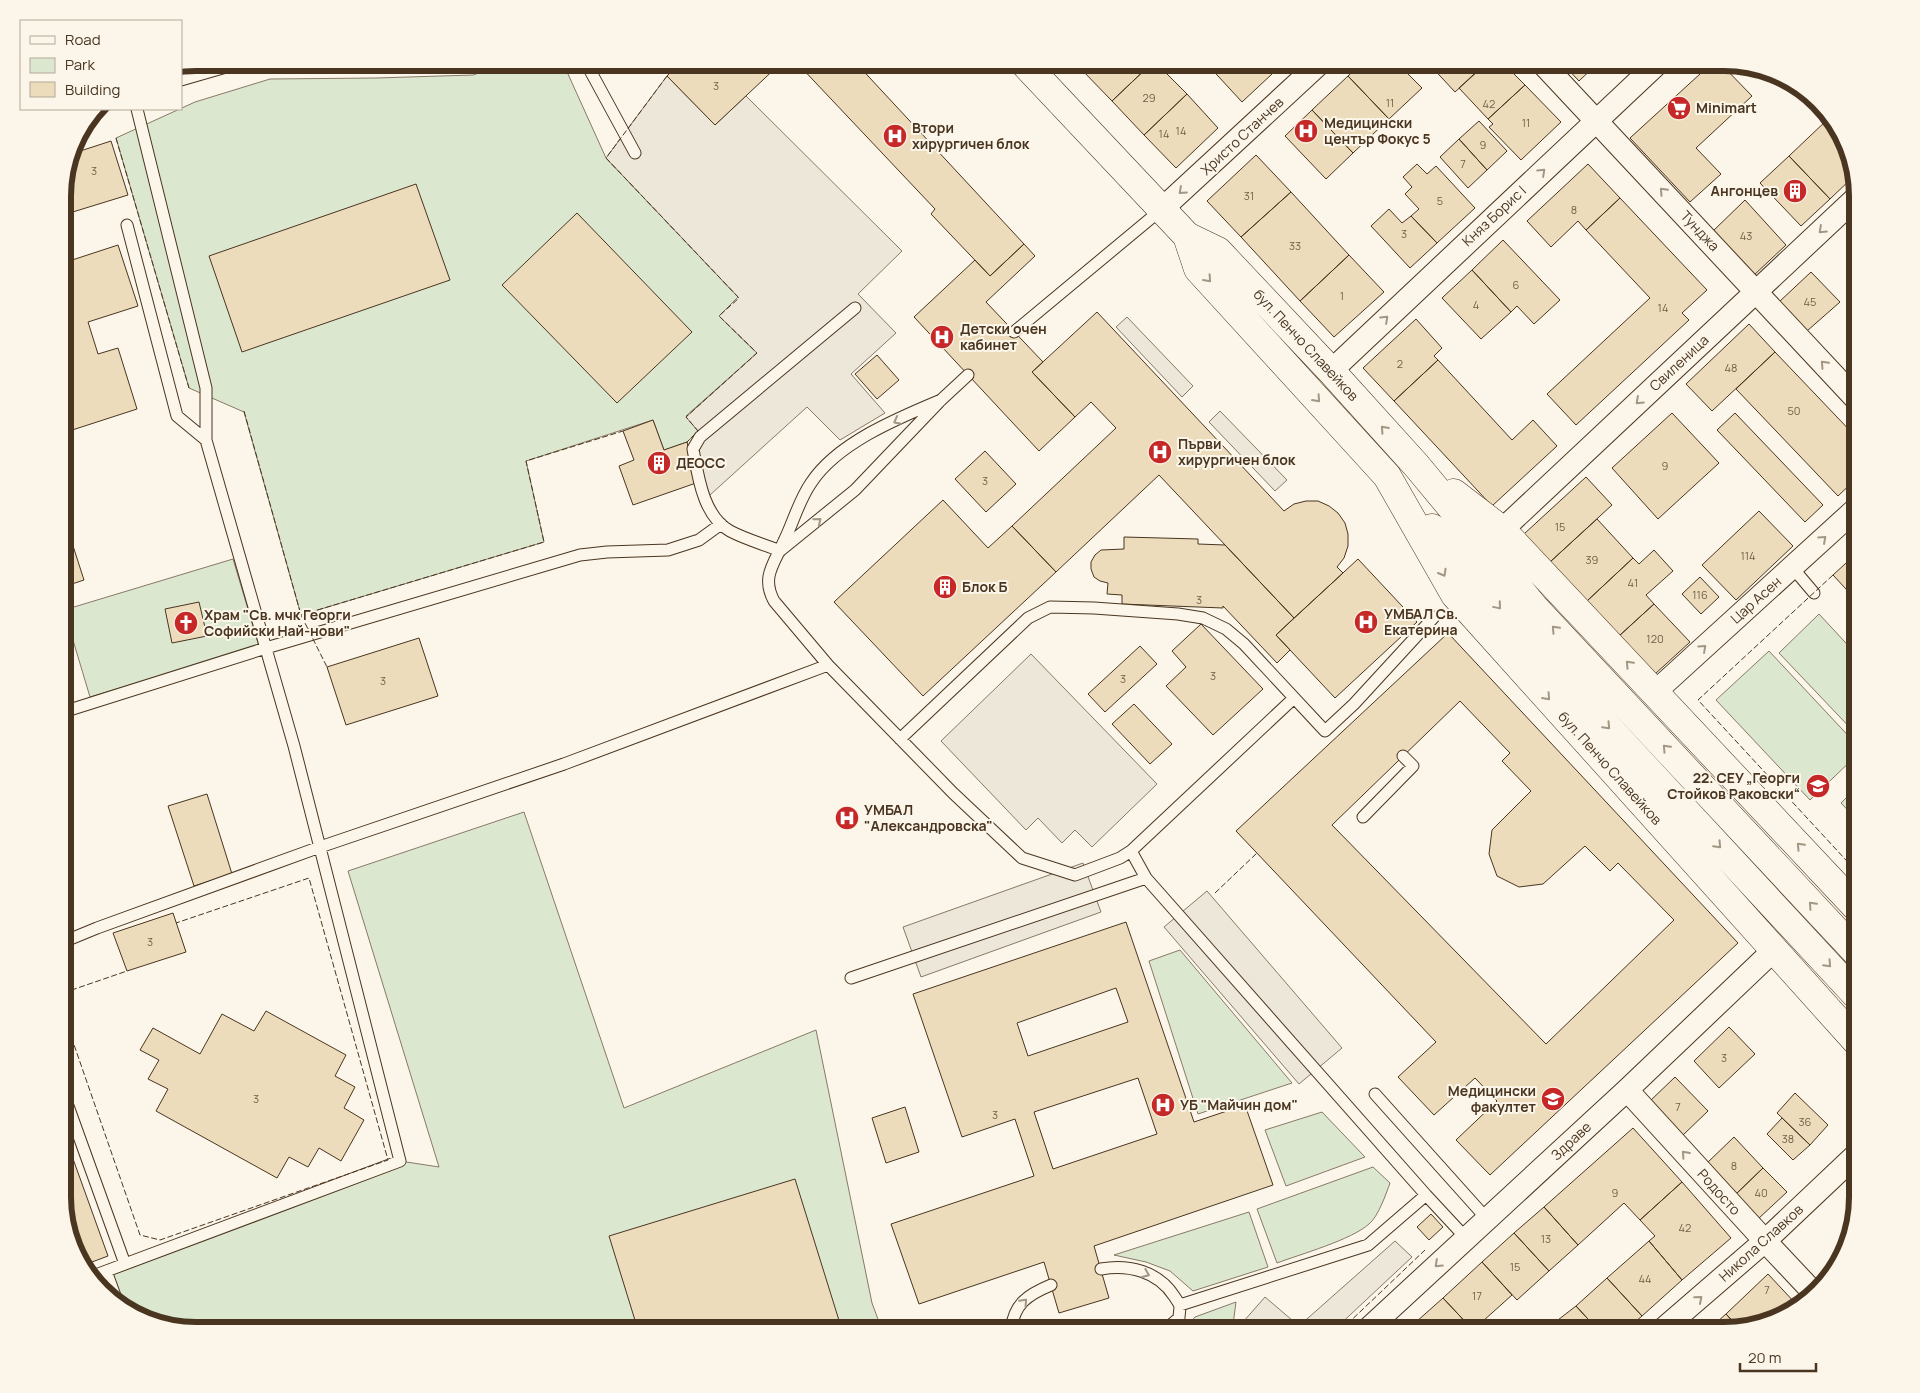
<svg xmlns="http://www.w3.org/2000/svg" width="1920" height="1393" font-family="Manrope,sans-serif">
<rect width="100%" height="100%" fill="#fbf6e9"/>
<path fill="#dce7d0" stroke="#887966" d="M508 63H563L606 158 739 298 719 316 757 353 686 416 698 431 687 442 664 450 653 420 526 461 544 542 301 615 244 412 189 388 116 138 195 102 270 79 376 78 473 75Z
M233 559 259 646 90 697 64 610Z
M1819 614 1857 655V735L1779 653Z
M1769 651 1857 745V755L1810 800 1716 700Z
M1857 787V820L1841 803Z
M524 812 624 1108 816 1030 872 1303 882 1330H196L153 1323 118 1304 106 1271 400 1161 439 1167 348 871Z
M1180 950 1292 1083 1198 1114 1149 961Z
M1322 1112 1365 1157 1286 1186 1265 1130Z
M1373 1167 1390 1183C1386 1194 1378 1217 1369 1224 1351 1240 1301 1254 1277 1263L1257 1209Z
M1249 1212 1268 1267 1193 1291 1170 1271 1146 1262 1114 1255Z
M1236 1302 1233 1325 1227 1330H1183L1195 1317Z"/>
<path fill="#ede7d9" stroke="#887966" d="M667 76 715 125 746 96 902 251 858 294 896 333 851 374 885 413 840 440 807 407 710 495 696 483 687 442 698 431 686 417 757 353 719 316 738 297 606 158Z
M1127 317 1193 386 1182 397 1116 327Z
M1220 411 1287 480 1275 491 1209 422Z
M1031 654 1157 784 1092 847 1075 830 1062 843 1038 818 1026 830 941 741Z
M1083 863 1101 912 921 977 903 927Z
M1207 891 1342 1048 1299 1084 1164 927Z
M1395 1241 1412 1257 1334 1330H1236L1265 1297 1299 1326Z"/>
<path fill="#ecdcbc" stroke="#4a3520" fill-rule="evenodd" d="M680 63H781L715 125 667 76Z
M797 63H856L1024 244 990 276 931 214 935 209Z
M1085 63H1152L1112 101 1080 68Z
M1152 63H1156L1187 94 1144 135 1112 101Z
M1206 63H1261L1272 74 1242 102Z
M1261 63H1284L1272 74Z
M1362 63H1397L1422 88 1389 119 1348 76Z
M1428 63H1473L1472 64 1478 71 1455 92Z
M1486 63H1503L1525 85 1488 119 1459 88Z
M1562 63H1598L1579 81Z
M1712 63H1720L1752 96 1696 148 1721 174 1690 202 1630 138Z
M1348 76 1389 119 1353 153 1312 110Z
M1525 85 1561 122 1521 160 1489 127 1493 124 1488 119Z
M1187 94 1218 128 1176 168 1144 135Z
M1312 110 1353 153 1326 179 1285 136Z
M1828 119 1844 137 1853 177 1830 199 1789 156Z
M1479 121 1507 151 1487 170 1459 139Z
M1459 139 1487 170 1468 188 1440 157Z
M111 141 128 195 63 215V188L71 154Z
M1256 155 1291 192 1241 237 1207 201Z
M1789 156 1830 199 1801 226 1760 183Z
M1417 164 1427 174 1436 166 1475 208 1437 243 1411 216 1419 209 1405 194 1412 187 1403 177Z
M1588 164 1620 198 1586 230 1578 221 1551 247 1527 221Z
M416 184 450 280 242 352 209 256Z
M1291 192 1349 255 1300 301 1241 237Z
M1620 198 1707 290 1682 313 1689 320 1576 425 1547 394 1650 298 1586 230Z
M1745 200 1786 245 1753 276 1712 232Z
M1389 209 1402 223 1411 216 1437 243 1410 268 1371 226Z
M577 213 692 332 617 403 502 285Z
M1857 230V243L1851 236Z
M1503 240 1560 300 1534 324 1517 306 1511 312 1472 270Z
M1024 244 1035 256 986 302 1043 362 1032 372 1075 417 1039 451 914 317 975 260 990 276Z
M118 245 138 306 88 322 98 354 118 348 137 409 63 433V263Z
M1349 255 1384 292 1334 337 1300 301Z
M1472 270 1511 312 1481 339 1442 298Z
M1811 272 1840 302 1807 331 1779 302Z
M1097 312 1284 511 1294 504 1306 501H1318L1329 506 1338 513 1345 523 1348 534V546L1344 558 1337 567 1343 573 1294 618 1159 475 1056 572 1012 526 1116 428 1091 402 1075 417 1032 372Z
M1416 319 1442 348 1434 356 1438 360 1394 401 1363 368Z
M1749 324 1775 352 1712 411 1686 384Z
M1775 352 1857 438V478L1838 496 1736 389Z
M877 355 899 380 877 399 855 374Z
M1438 360 1512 440 1533 420 1557 446 1492 506 1394 401Z
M1672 413 1719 463 1658 519 1612 468Z
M1735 413 1823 505 1805 522 1717 430Z
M653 420 664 450 687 442 696 483 633 505 619 466 634 460 623 431Z
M985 451 1016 484 986 512 955 479Z
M1586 477 1612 505 1550 562 1524 534Z
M943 500 988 548 1012 526 1056 572 923 696 834 602Z
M1759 511 1793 546 1736 600 1702 565Z
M1597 519 1633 558 1587 601 1550 562Z
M63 521H65L84 580 63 587Z
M1124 537 1198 539V544L1225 545 1294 618 1276 635 1290 650 1277 663 1223 606V608L1122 604V595L1107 594 1108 583 1100 581 1094 577 1091 569V562L1095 555 1101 550 1124 549Z
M1654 550 1673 571 1646 595 1654 604 1619 636 1587 601 1633 558 1639 564Z
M1857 553V601L1833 575Z
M1358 559 1417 622 1335 698 1276 635Z
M1700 577 1719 597 1701 614 1682 594Z
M199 602 207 636 172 643 165 609Z
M1654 604 1690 642 1655 674 1619 636Z
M1201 624 1263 689 1213 735 1166 686 1186 667 1172 651Z
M1448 633 1738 943 1490 1175 1456 1140 1497 1101 1475 1078 1434 1115 1398 1077 1436 1042 1236 831ZM1460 701 1510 753 1502 761 1531 791 1492 830 1489 854 1497 876 1519 887 1543 884 1585 846 1610 871 1618 863 1674 920 1546 1044 1332 825Z
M419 638 438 696 346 725 327 667Z
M1140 646 1157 664 1105 712 1088 694Z
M1134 704 1172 744 1150 764 1112 724Z
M207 794 232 874 194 886 168 806Z
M173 913 186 952 127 971 113 933Z
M1126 922 1194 1122 1245 1105 1273 1185 1094 1246 1109 1298 1059 1313 1044 1262 919 1304 891 1224 1034 1176 1015 1119 962 1137 913 994ZM1116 988 1128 1022 1028 1056 1017 1023ZM1138 1078 1157 1134 1053 1169 1034 1112Z
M266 1011 346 1055 335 1076 355 1087 344 1108 364 1120 341 1161 319 1148 308 1167 289 1157 277 1178 156 1111 168 1089 148 1079 159 1060 140 1050 153 1028 200 1054 222 1014 254 1031Z
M1729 1027 1755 1054 1719 1088 1694 1061Z
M1675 1077 1708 1111 1682 1136 1649 1102Z
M1795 1093 1828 1125 1810 1145 1777 1113Z
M905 1107 919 1152 886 1163 872 1118Z
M1782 1118 1810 1145 1793 1160 1767 1134Z
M1633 1128 1682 1182 1640 1220 1624 1203 1578 1245 1544 1207Z
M63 1131 108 1256 84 1265 76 1256 63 1205Z
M1734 1137 1763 1168 1735 1195 1705 1165Z
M1763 1168 1787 1192 1758 1219 1735 1195Z
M795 1179 842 1330H638L609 1236Z
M1682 1182 1731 1238 1682 1280 1649 1241 1655 1236 1640 1220Z
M1544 1207 1578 1245 1549 1271 1514 1233Z
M1431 1214 1443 1227 1429 1240 1417 1227Z
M1514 1233 1549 1271 1517 1300 1482 1262Z
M1649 1241 1682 1280 1642 1316 1607 1278Z
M1482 1262 1512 1295 1473 1330 1443 1298Z
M1768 1274 1797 1305 1783 1317 1738 1327 1726 1314Z
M1607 1278 1642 1316 1626 1330H1598L1576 1306Z
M1443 1298 1473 1330H1407Z
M1576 1306 1598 1330H1545Z
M1726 1314 1738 1327 1724 1330H1708Z"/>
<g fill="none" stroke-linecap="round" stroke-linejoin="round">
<g stroke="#4a3520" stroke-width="13">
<path id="service" d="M586 63 635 153
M181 80 240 63
M137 109 206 388V440
M1014 332 1162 209
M941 400C898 418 837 443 811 483 799 500 793 523 784 541 774 564 761 577 774 601L828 665 953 793 1022 858 1075 875 1120 858 1131 851 1294 698
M781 550 855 490 941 400 968 375
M780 551C763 544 745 539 730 531 703 516 698 476 693 449L700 437 855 308
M1792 567 1814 593
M63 712 266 648 580 555 607 552 668 550 699 540 721 524
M900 739 1028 618 1050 607 1094 608 1178 614 1203 618 1226 629 1244 644 1325 731 1354 704 1434 617
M1363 817 1413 766 1403 756
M1131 851 1146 878 1426 1195 1466 1238
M63 942 97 928 320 847 564 764 828 665
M851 978 1146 878
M63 1092 125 1264
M1375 1094 1487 1219
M1101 1269C1128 1264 1158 1271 1174 1296 1176 1299 1179 1303 1180 1306 1180 1310 1179 1315 1179 1318L1165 1330
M106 1271 118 1304
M93 1276 400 1161 294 746 206 440 177 416 127 225
M1180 1305 1368 1245 1426 1195
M1011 1330C1014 1304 1027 1295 1051 1285"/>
</g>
<g stroke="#4a3520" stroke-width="24">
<path id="minor" d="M1542 63 1857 400
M1162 209 1320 63
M1331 371 1658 63
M1502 530 1857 197
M1655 692 1857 508
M1627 1090 1765 1241 1813 1292
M1367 1330 1627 1090 1774 950
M1662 1330 1765 1241 1857 1154"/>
</g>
<g stroke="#4a3520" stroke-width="29">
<path id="secondary" d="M1024 63 1187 236 1218 251 1331 371 1416 465 1534 607 1857 953
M1187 236 1198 269 1387 476 1455 595 1857 1042
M1454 493 1502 530 1857 908
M1432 528 1515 627 1857 996"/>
</g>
<use href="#service" stroke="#fbf6e9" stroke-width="11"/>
<use href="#minor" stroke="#fbf6e9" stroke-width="22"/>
<use href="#secondary" stroke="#fbf6e9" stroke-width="28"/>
<path stroke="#4a3520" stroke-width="1" stroke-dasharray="6 2.5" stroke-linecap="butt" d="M667 76 606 158 739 298 719 316 757 353 686 417 698 431 687 442
M116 138 189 388
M244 411 301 615 327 667
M1833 575 1698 700 1857 872
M301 615 544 542 526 461 623 431
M1215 893 1257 853
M63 993 127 971
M63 1013 140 1235 160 1240 388 1160 309 878 176 923
M1341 1330 1425 1250"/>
</g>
<defs><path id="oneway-chevron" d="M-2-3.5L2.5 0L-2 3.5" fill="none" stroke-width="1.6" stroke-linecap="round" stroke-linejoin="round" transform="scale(1.25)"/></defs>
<g stroke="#a29684">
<use href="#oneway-chevron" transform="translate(1542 172) rotate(-43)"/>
<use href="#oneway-chevron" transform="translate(1182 191) rotate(138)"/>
<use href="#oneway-chevron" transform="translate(1663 191) rotate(-133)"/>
<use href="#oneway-chevron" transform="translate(1822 230) rotate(137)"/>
<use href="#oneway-chevron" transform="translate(1208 279) rotate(48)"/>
<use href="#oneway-chevron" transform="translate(1385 319) rotate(-43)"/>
<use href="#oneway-chevron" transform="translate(1824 364) rotate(-133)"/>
<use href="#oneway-chevron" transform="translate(1317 399) rotate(48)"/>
<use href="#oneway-chevron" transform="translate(1639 401) rotate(137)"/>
<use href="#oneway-chevron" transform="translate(897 421) rotate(152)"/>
<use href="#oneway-chevron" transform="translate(1384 429) rotate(-132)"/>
<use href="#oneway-chevron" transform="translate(818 521) rotate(-39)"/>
<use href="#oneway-chevron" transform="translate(1823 539) rotate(-42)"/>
<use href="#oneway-chevron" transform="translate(1443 573) rotate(60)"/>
<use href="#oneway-chevron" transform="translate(1498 606) rotate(50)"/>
<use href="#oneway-chevron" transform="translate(1555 629) rotate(-133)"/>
<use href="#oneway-chevron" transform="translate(1703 648) rotate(-42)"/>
<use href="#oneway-chevron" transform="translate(1629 664) rotate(-133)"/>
<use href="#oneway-chevron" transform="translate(1547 697) rotate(48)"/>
<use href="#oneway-chevron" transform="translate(1607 726) rotate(47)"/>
<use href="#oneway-chevron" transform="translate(1666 748) rotate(-133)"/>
<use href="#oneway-chevron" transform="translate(1718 845) rotate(47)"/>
<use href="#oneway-chevron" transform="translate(1800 846) rotate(-133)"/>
<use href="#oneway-chevron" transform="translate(1812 905) rotate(-133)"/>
<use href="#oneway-chevron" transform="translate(1828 964) rotate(47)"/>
<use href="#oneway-chevron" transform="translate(1685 1154) rotate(-132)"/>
<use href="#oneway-chevron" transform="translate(1438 1264) rotate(137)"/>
<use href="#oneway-chevron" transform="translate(1146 1274) rotate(23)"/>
<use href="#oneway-chevron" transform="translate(1699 1299) rotate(-41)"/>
<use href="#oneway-chevron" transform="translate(1024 1302) rotate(-47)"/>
</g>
<defs>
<g id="supermarket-disc" transform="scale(1.25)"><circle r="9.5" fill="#c62828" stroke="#fbf6e9"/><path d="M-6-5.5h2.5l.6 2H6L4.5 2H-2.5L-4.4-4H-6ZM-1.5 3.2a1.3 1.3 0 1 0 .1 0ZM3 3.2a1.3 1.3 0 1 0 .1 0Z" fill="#fff"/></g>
<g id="hospital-disc" transform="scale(1.25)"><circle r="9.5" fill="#c62828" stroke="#fbf6e9"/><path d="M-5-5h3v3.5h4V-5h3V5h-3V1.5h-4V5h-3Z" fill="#fff"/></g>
<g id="building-disc" transform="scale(1.25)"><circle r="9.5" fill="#c62828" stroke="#fbf6e9"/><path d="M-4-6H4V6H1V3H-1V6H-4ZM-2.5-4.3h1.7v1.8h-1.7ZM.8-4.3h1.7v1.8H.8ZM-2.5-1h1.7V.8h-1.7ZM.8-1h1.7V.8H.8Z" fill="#fff"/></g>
<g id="church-disc" transform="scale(1.25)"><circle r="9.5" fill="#c62828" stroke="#fbf6e9"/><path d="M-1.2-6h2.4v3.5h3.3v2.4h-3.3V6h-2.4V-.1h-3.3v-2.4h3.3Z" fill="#fff"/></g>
<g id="school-disc" transform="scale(1.25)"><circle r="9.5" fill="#c62828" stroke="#fbf6e9"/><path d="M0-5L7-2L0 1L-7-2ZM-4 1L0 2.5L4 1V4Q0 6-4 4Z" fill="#fff"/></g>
<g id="university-disc" transform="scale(1.25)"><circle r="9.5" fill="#c62828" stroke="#fbf6e9"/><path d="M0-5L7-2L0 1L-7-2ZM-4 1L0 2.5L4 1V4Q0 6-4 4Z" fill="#fff"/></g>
</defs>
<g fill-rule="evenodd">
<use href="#supermarket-disc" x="1679" y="108"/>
<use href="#hospital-disc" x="1306" y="131"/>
<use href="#hospital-disc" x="895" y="136"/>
<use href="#building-disc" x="1795" y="191"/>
<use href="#hospital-disc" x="942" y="337"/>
<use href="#hospital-disc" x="1160" y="452"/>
<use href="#building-disc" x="659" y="463"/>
<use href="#building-disc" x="945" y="587"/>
<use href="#hospital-disc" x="1366" y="622"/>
<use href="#church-disc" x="186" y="623"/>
<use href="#school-disc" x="1818" y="786"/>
<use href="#hospital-disc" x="847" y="818"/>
<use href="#university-disc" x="1553" y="1099"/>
<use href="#hospital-disc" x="1163" y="1105"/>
</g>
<g text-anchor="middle" stroke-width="4" stroke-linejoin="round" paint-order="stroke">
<g font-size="11" fill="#725f47">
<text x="716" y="90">3</text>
<text x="1149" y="102">29</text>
<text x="1390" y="107">11</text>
<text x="1489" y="108">42</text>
<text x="1526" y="127">11</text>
<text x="1181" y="135">14</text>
<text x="1164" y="138">14</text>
<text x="1483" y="149">9</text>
<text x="1463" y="168">7</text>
<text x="94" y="175">3</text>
<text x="1249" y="200">31</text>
<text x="1440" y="205">5</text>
<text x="1574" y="214">8</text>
<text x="1404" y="238">3</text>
<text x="1746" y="240">43</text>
<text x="1295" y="250">33</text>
<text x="1516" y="289">6</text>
<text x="1342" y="300">1</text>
<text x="1810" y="306">45</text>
<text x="1476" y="309">4</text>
<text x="1663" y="312">14</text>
<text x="1400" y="368">2</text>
<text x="1731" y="372">48</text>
<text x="1794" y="415">50</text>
<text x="1665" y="470">9</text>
<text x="985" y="485">3</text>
<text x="1560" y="531">15</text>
<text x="1748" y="560">114</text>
<text x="1592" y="564">39</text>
<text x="1633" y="587">41</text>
<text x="1700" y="599">116</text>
<text x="1199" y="604">3</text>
<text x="1655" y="643">120</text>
<text x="1213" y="680">3</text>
<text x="1123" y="683">3</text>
<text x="383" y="685">3</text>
<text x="150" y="946">3</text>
<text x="1724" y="1062">3</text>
<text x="256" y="1103">3</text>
<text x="1678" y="1111">7</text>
<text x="995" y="1119">3</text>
<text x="1805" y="1126">36</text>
<text x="1788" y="1143">38</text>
<text x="1734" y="1170">8</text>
<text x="1615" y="1197">9</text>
<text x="1761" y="1197">40</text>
<text x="1685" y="1232">42</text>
<text x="1546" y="1243">13</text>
<text x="1515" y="1271">15</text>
<text x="1645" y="1283">44</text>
<text x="1767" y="1294">7</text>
<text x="1477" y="1300">17</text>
</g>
<g font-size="14" font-weight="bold" fill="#4a3520" stroke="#fbf6e9" text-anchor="start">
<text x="1696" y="113">Minimart</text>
<text x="1324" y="128">Медицински<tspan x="1324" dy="16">център Фокус 5</tspan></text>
<text x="912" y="133">Втори<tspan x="912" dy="16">хирургичен блок</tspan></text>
<text x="1778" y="196" text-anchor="end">Ангонцев</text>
<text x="960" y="334">Детски очен<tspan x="960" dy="16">кабинет</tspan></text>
<text x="1178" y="449">Първи<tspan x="1178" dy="16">хирургичен блок</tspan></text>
<text x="676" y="468">ДЕОСС</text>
<text x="962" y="592">Блок Б</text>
<text x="1384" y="619">УМБАЛ Св.<tspan x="1384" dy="16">Екатерина</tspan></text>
<text x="204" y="620">Храм "Св. мчк Георги<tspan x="204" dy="16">Софийски Най-нови"</tspan></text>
<text x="1800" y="783" text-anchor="end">22. СЕУ „Георги<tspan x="1800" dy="16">Стойков Раковски“</tspan></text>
<text x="864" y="815">УМБАЛ<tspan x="864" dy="16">"Александровска"</tspan></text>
<text x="1536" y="1096" text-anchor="end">Медицински<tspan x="1536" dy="16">факултет</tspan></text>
<text x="1180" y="1110">УБ "Майчин дом"</text>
</g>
<g font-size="14" fill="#4a3520" stroke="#fbf6e9">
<text transform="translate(1242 136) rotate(-43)" y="5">Христо Станчев</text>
<text transform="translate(1494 216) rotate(-43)" y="5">Княз Борис I</text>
<text transform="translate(1700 231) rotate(47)" y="5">Тунджа</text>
<text transform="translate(1306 345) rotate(47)" y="5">бул. Пенчо Славейков</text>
<text transform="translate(1679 363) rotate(-43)" y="5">Свиленица</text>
<text transform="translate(1756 600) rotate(-42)" y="5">Цар Асен</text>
<text transform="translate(1610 768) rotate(48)" y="5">бул. Пенчо Славейков</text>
<text transform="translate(1571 1141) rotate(-43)" y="5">Здраве</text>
<text transform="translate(1719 1192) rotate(48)" y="5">Родосто</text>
<text transform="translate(1761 1243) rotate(-42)" y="5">Никола Славков</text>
</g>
</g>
<path d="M0 0H1920V1393H0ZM196 71H1724A125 125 0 0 1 1849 196V1197A125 125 0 0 1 1724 1322H196A125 125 0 0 1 71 1197V196A125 125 0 0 1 196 71Z" fill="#fbf6e9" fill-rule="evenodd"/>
<path fill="none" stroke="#4a3520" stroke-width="6" d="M196 71H1724A125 125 0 0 1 1849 196V1197A125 125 0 0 1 1724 1322H196A125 125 0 0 1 71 1197V196A125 125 0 0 1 196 71Z"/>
<rect x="20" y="20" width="162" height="90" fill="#fbf6e9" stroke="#b4a999"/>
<rect x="30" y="36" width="25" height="8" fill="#fbf6e9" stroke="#b4a999"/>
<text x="65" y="45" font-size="15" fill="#4a3520">Road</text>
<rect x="30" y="58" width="25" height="15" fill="#dce7d0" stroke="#b4a999"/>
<text x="65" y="70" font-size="15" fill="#4a3520">Park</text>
<rect x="30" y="82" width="25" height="15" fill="#ecdcbc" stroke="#b4a999"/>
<text x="65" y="95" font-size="15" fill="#4a3520">Building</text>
<path d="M1740 1363v8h76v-8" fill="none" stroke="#4a3520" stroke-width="2.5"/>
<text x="1748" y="1363" font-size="15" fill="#4a3520" stroke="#fbf6e9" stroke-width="4" paint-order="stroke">20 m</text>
</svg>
